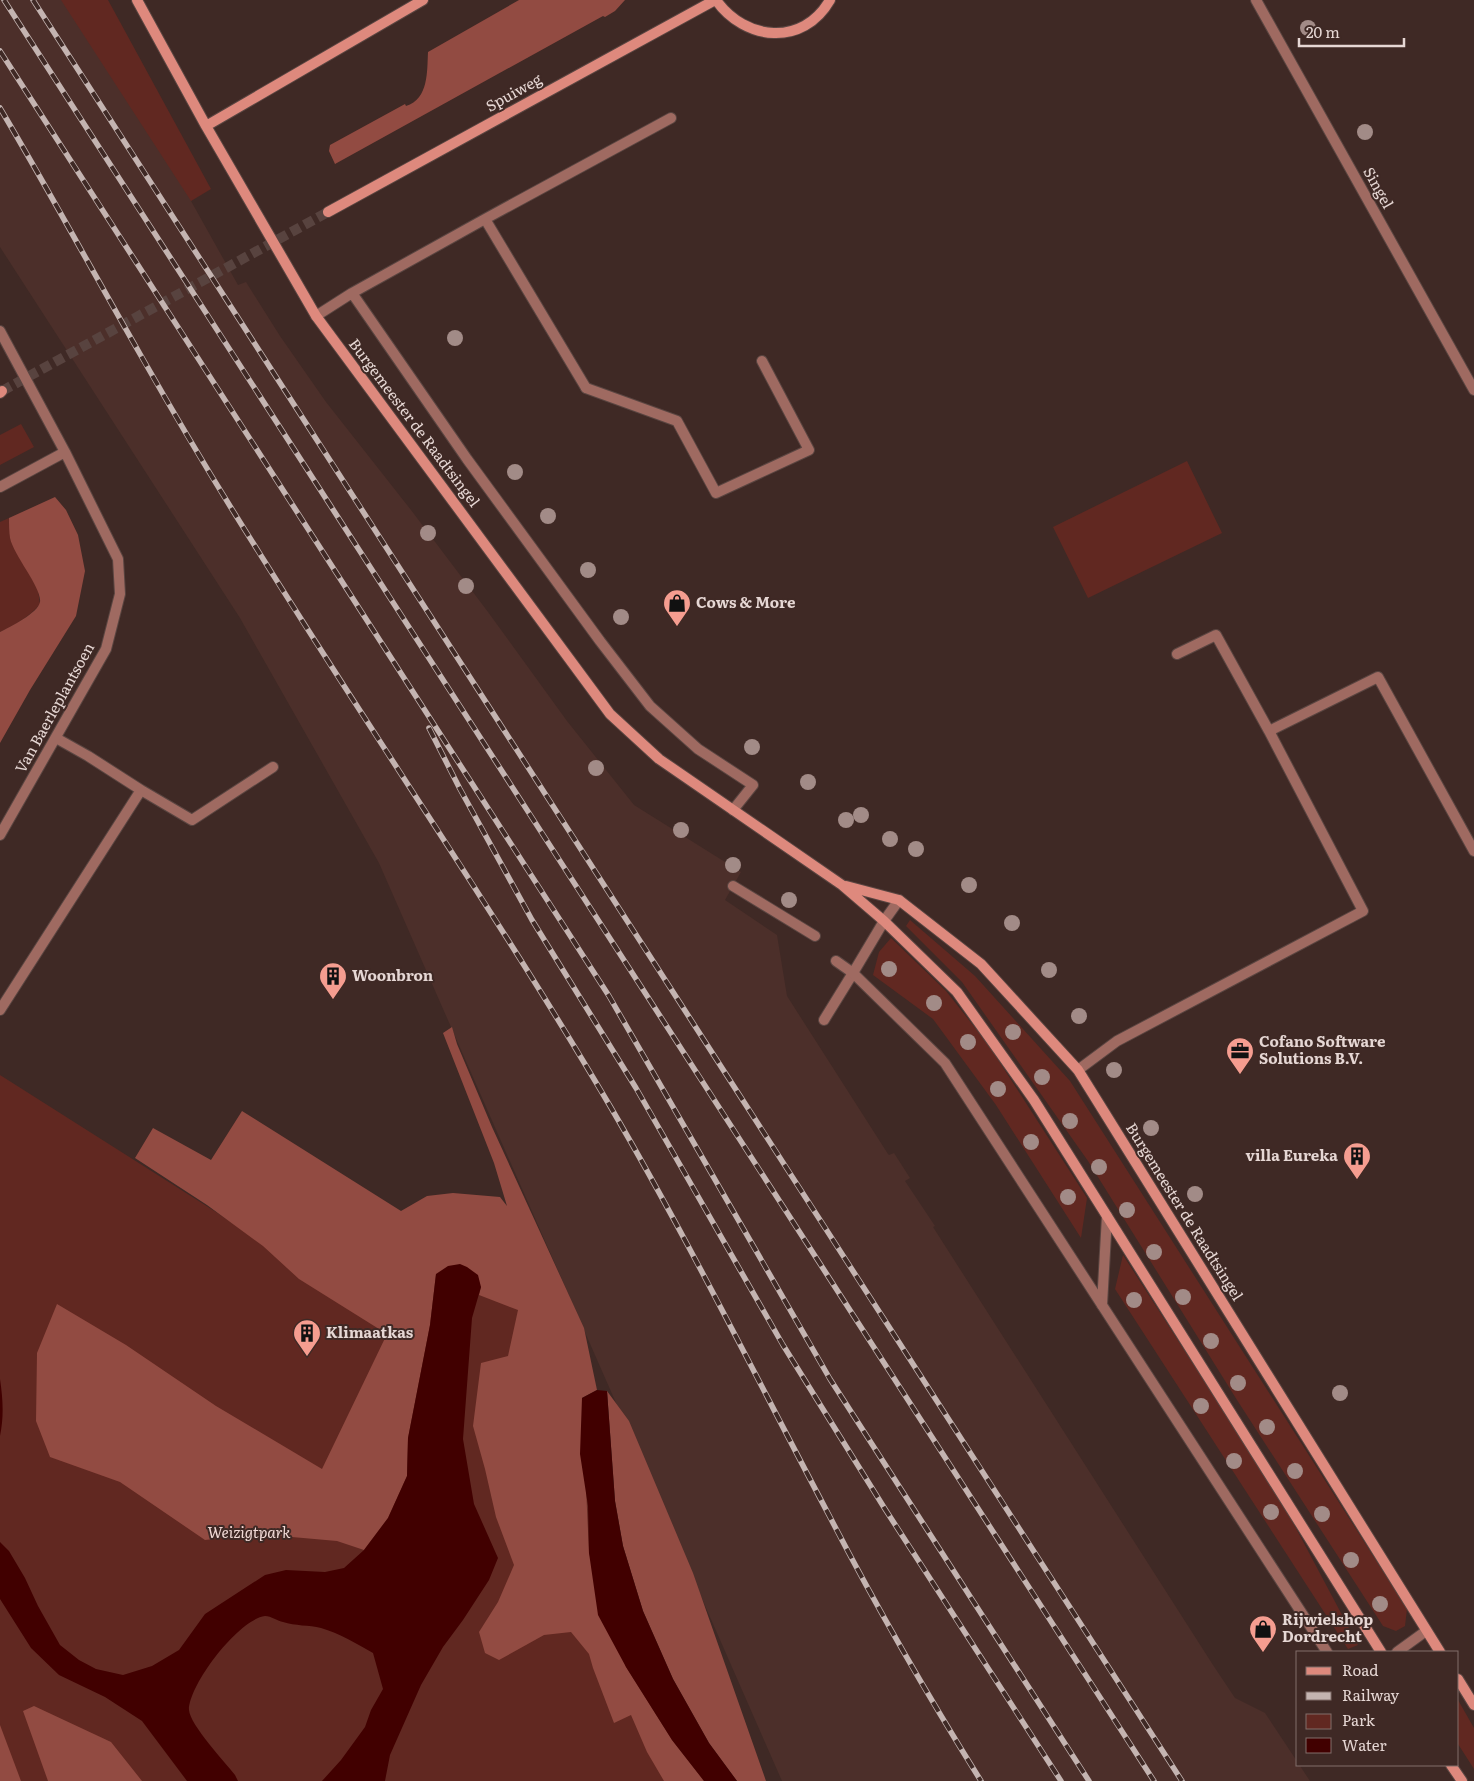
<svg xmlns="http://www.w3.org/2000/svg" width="1474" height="1781" font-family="Literata,serif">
<rect width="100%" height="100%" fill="#3f2925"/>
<path fill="#4c2f2a" d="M0 0H65L196 197 191 201 238 285 246 282 280 336 326 402 411 510 488 612 567 721 634 805 741 872 725 900 777 935 787 996 888 1154 889 1155 894 1153 910 1178 905 1181 935 1226 933 1227 1213 1665 1235 1698 1265 1713 1310 1781H782L379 863 240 618 0 247Z"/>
<path fill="#612821" d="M61 0H108L211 189 191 201Z
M21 424 34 447 0 465V435Z
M1187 461 1222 533 1088 598 1053 527Z
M9 518 10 538 38 590 40 604C29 617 15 625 0 632V522Z
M910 920 975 976 1070 1081 1407 1609 1405 1626 1396 1631 1383 1626 1237 1400 1088 1161 962 982 906 926Z
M891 938 946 991 988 1044 1087 1198 1081 1238 996 1105 933 1019 873 975 879 952Z
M0 1075 216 1212 360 1310 419 1224 560 1290 614 1551 687 1723 728 1781H0Z
M1123 1255 1282 1502 1358 1645 1348 1649 1115 1289Z
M1458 1700 1474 1728V1769L1458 1744Z"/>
<path fill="#924b42" d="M519 0H625L615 11 605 17 603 16 335 164 329 151 330 145 405 104 406 106C429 99 427 71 428 52Z
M55 497 66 510 78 535 85 571 76 616 30 690 0 743V632C10 627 38 613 40 602 42 588 14 556 10 538 9 532 9 524 9 518Z
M452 1027 457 1044 492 1127 584 1328 597 1390 582 1398 589 1553 626 1667 672 1740 704 1781H664L647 1752 631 1715 614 1723 593 1668 589 1654 571 1632 544 1635 499 1660 485 1653 479 1632 498 1602 514 1565 496 1517 485 1469 473 1426 481 1363 508 1356 518 1310 479 1295 481 1287 436 1274 430 1325 408 1438 407 1476 388 1518 364 1550 337 1541 258 1534 205 1540 120 1482 50 1457 36 1421 37 1353 57 1304 126 1345 216 1406 322 1469 387 1334 299 1279 263 1246 207 1205 135 1158 153 1128 211 1160 242 1111 401 1211 427 1196 453 1193 500 1197 507 1206 494 1163 443 1033Z
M607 1391 629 1421 693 1573 766 1781H737L709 1743 673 1679 643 1611 623 1546 615 1501Z
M34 1706 111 1742 142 1781H48L23 1711Z
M0 1725 21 1781H0Z"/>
<path fill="#410000" d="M460 1264 467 1267 478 1275 481 1287 472 1318 463 1439 474 1504 498 1558 489 1580 463 1620 443 1647 421 1685 390 1755 385 1781H322L341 1760 365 1727 371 1710 383 1689 373 1653C357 1644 339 1633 321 1628 309 1625 295 1626 283 1622 278 1621 271 1616 265 1616 239 1619 189 1684 189 1710 190 1725 225 1762 235 1775L238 1781H187L142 1721 105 1697 59 1675 31 1648 0 1599V1542L9 1551 25 1578 38 1606 60 1645 79 1660 96 1669 123 1675 152 1666 179 1650 205 1614 265 1575 286 1570 325 1572 344 1568 364 1550 388 1518 407 1476 408 1438 430 1325 436 1274 448 1266Z
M0 1379C3 1399 4 1417 0 1436Z
M597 1390 607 1391 615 1501 623 1546 643 1611 673 1679 709 1743 737 1781H704L672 1740 626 1667 598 1615 589 1553 588 1506 580 1454 582 1398Z"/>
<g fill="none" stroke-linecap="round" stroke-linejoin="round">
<path stroke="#58433f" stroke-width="10" stroke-dasharray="10 5" stroke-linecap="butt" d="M2 391 328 212"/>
<g stroke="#5a4541" stroke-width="12">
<path id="service" d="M586 388 677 421 716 493 809 450 762 361
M1269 731 1378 677 1474 851
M141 790 192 820 273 767
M733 886 815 936
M0 1010 141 790 88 756 56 738
M824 1020 853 973
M1078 1070 1117 1041 1363 911 1269 731 1216 635 1177 654
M1102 1305 1107 1216"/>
</g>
<g stroke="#5a4541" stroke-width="12">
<path id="minor" d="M1256 0 1474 390
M485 219 586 388
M352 293 467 459 600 641 650 706 698 749 753 785 733 810
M316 316 352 293 485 219 671 118
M0 331 65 452 118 559 120 594 106 649 0 835
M0 487 65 452
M836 961 853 973 945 1063 1327 1652
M853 973 884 921 899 900
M1397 1652 1426 1631"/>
</g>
<g stroke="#5a4541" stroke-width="12">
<path id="secondary" d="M137 0 206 126 316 316 610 714 659 759 842 885 884 921 957 992 1034 1100 1381 1652
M716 0C745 41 803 47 830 0
M206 126 423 0
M328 212 715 0
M0 393 2 391
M846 886 899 900 981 964 1078 1070 1440 1652
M1458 1679 1474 1705
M1451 1765 1462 1781"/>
</g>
<use href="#service" stroke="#9f6a61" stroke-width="10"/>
<use href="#minor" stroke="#9f6a61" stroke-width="10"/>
<use href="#secondary" stroke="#de897d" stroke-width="10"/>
<g stroke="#c4b4b1" stroke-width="5.5">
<path id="rail" d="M4 0 1154 1781
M33 0 1182 1781
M0 51 609 996 830 1379 1089 1781
M0 108C48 189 93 272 140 354 177 419 215 483 255 546 372 734 498 916 610 1106 689 1241 758 1381 831 1519 877 1608 928 1696 981 1781
M429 728 460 789 532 920 636 1088 783 1345 885 1509 1061 1781"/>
</g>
<use href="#rail" stroke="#3f2925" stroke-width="4" stroke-dasharray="11" stroke-linecap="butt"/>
</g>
<g fill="#a28b87">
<circle cx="1308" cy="28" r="8"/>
<circle cx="1365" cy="132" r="8"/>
<circle cx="455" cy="338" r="8"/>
<circle cx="515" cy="472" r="8"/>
<circle cx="548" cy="516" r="8"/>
<circle cx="428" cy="533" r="8"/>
<circle cx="588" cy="570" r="8"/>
<circle cx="466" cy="586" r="8"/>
<circle cx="621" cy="617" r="8"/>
<circle cx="752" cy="747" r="8"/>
<circle cx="596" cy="768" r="8"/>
<circle cx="808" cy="782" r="8"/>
<circle cx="861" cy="815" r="8"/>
<circle cx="846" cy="820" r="8"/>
<circle cx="681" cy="830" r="8"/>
<circle cx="890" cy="839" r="8"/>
<circle cx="916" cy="849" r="8"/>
<circle cx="733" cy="865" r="8"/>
<circle cx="969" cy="885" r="8"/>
<circle cx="789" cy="900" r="8"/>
<circle cx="1012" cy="923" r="8"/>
<circle cx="889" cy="969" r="8"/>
<circle cx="1049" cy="970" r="8"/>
<circle cx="934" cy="1003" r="8"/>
<circle cx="1079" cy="1016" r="8"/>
<circle cx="1013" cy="1032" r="8"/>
<circle cx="968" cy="1042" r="8"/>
<circle cx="1114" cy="1070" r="8"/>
<circle cx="1042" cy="1077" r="8"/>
<circle cx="998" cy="1089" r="8"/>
<circle cx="1070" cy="1121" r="8"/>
<circle cx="1151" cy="1128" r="8"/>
<circle cx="1031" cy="1142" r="8"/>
<circle cx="1099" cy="1167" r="8"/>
<circle cx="1195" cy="1194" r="8"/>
<circle cx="1068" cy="1197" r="8"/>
<circle cx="1127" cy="1210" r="8"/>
<circle cx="1154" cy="1252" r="8"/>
<circle cx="1183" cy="1297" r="8"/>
<circle cx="1134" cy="1300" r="8"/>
<circle cx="1211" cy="1341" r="8"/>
<circle cx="1238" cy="1383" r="8"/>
<circle cx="1340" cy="1393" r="8"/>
<circle cx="1201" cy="1406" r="8"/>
<circle cx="1267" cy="1427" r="8"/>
<circle cx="1234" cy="1461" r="8"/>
<circle cx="1295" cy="1471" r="8"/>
<circle cx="1271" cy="1512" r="8"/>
<circle cx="1322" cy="1514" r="8"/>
<circle cx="1351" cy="1560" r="8"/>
<circle cx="1380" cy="1604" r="8"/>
</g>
<defs>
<g id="shop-pin" transform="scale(1.4375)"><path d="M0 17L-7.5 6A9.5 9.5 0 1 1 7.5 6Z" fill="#f59d90" stroke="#3f2925"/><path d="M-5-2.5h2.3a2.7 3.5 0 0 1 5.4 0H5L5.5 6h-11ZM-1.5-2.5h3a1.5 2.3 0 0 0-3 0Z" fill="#111"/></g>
<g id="building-pin" transform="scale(1.4375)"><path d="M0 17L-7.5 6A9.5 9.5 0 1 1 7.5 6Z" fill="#f59d90" stroke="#3f2925"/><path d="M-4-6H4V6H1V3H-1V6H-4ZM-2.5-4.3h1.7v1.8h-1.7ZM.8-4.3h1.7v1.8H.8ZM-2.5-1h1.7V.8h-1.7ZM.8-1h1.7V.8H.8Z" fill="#111"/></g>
<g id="office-pin" transform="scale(1.4375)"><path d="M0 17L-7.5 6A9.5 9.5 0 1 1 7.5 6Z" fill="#f59d90" stroke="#3f2925"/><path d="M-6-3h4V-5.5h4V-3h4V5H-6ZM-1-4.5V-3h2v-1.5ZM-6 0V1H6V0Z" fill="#111"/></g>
</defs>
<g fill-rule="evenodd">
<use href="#shop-pin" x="677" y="603"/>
<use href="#building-pin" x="333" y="976"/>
<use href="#office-pin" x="1240" y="1051"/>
<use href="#building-pin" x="1357" y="1156"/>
<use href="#building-pin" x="307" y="1333"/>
<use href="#shop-pin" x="1263" y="1629"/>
</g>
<g text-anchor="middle" stroke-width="4" stroke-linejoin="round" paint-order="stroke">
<g font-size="15" fill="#e6d7d4" stroke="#3f2925">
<text transform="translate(514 93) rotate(-29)" y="5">Spuiweg</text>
<text transform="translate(1378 188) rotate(61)" y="5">Singel</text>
<text transform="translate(414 423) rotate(53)" y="5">Burgemeester de Raadtsingel</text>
<text transform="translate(55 708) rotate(-61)" y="5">Van Baerleplantsoen</text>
<text transform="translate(1184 1212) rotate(58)" y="5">Burgemeester de Raadtsingel</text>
</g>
<g font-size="15" font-weight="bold" fill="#e6d7d4" stroke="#3f2925" text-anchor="start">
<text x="696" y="608">Cows &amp; More</text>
<text x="352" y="981">Woonbron</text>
<text x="1259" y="1047">Cofano Software<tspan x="1259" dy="17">Solutions B.V.</tspan></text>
<text x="1338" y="1161" text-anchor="end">villa Eureka</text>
<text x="326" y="1338">Klimaatkas</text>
<text x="1282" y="1625">Rijwielshop<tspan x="1282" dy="17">Dordrecht</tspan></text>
</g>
<g font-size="15" font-style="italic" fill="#f3dcd8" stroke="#3f2925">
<text x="249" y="1538">Weizigtpark</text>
</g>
</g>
<rect x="1296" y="1651" width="162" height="115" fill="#3f2925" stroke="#826f6b"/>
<rect x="1306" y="1667" width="25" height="8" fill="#de897d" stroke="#826f6b"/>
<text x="1342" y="1676" font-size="15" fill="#e6d7d4">Road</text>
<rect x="1306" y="1692" width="25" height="8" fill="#c4b4b1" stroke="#826f6b"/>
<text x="1342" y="1701" font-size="15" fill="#e6d7d4">Railway</text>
<rect x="1306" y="1714" width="25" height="15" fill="#612821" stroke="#826f6b"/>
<text x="1342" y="1726" font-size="15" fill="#e6d7d4">Park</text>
<rect x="1306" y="1738" width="25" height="15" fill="#410000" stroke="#826f6b"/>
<text x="1342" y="1751" font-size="15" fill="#e6d7d4">Water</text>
<path d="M1299 38v8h105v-8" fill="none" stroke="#e6d7d4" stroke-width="2.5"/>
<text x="1306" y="38" font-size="15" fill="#e6d7d4" stroke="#3f2925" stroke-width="4" paint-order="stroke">20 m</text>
</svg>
